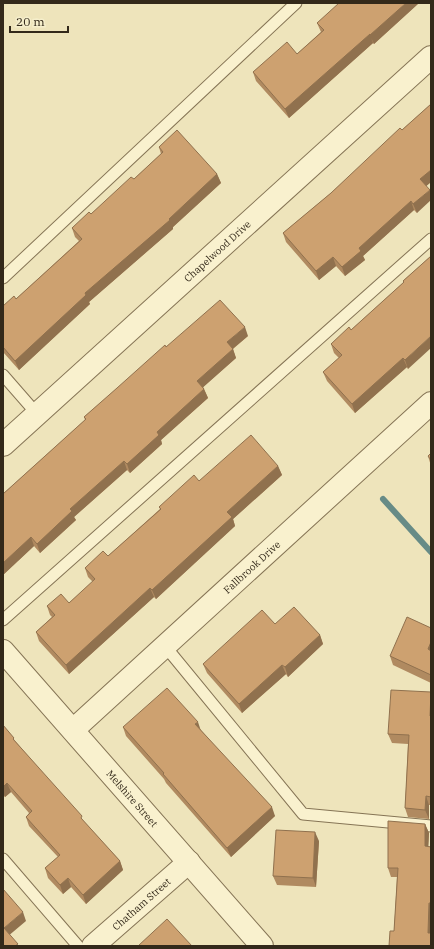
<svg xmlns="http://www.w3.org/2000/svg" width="434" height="949" font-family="'IBM Plex Serif',serif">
<rect width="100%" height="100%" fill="#eee4bb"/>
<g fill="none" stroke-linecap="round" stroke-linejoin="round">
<path stroke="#678b86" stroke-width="6" d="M383 499 431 552"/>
<g stroke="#857455" stroke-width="13">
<path id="lane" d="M3 278 296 3
M3 375 37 414
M3 620 431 239
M165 646 303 814 431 826
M3 859 78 946"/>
</g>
<g stroke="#857455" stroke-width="24">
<g id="street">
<path id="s1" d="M3 445 431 57"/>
<path id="s2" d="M3 651 262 946"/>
<path id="s3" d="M73 730 431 403"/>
<path id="s4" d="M93 946 189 862"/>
</g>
</g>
<use href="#lane" stroke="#f9f1ce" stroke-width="11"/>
<use href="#street" stroke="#f9f1ce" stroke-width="22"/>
</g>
<path fill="#b08a60" d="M419 3 374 44 373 43 289 118 256 81 253 72 297 54 321 32 317 23Z
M431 104V182L426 186 417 213 414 210 363 256 365 260 345 276 336 266 319 280 286 242 283 233 331 193Z
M159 147 217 174 221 183 173 227V229L89 302 90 304 19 370 3 352V306L16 299 79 241 75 237 72 228 91 214 134 179 161 154Z
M431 256 408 369 407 367 355 413 327 381 323 372 339 358 334 353 331 344 351 330 404 282 403 281Z
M248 336 233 349 236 358 203 387 204 389 208 398 161 440 162 444 130 473 127 470 74 517 76 520 40 553 34 546 3 575V494L85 420 84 417 166 347Z
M431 453V466L428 456Z
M278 466 282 475 233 519 235 526 156 599 154 597 69 674 39 641 36 632 52 617 50 615 47 606 69 603 93 582 88 577 85 568 108 556 160 509 159 507 199 481Z
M275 624 320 635 323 644 288 677 286 674 242 713 207 673 203 664Z
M431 628V683L393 665 390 656Z
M431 692V805H429V819L408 817 405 808 408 744 392 743 388 734Z
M3 725 16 742 84 822 120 861 123 870 86 904 71 887 63 894 48 878 45 868 58 857 29 826 26 817 29 813 11 792 5 797 3 795Z
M123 727 200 729 275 816 231 857 166 783 164 779 126 736Z
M425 824 429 833 428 846 431 847V946L394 931 397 877H391L388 868Z
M319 841 316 887 277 885 273 876Z"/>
<path fill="#90714e" d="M406 3H419L374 44 370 35Z
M370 34 373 43 289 118 285 109Z
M431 170V182L424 188 420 179Z
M217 174 221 183 173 227V229L89 302 90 304 19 370 15 361 85 293 169 219Z
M430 190 431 193V200L417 213 413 204Z
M411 201 414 210 363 256 365 260 345 276 342 267 359 248Z
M333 257 336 266 319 280 316 271Z
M245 327 248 336 230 351 227 342Z
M431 336V348L408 369 405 360Z
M233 349 236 358 200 390 197 381Z
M403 358 407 367 355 413 352 404Z
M204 389 208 398 161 440 162 444 130 473 127 464 157 432Z
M124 461 127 470 74 517 76 520 40 553 37 544 70 509Z
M278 466 282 475 233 519 235 526 156 599 152 590 227 512Z
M31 537 34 546 3 575V563Z
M150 588 154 597 69 674 66 665Z
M320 635 323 644 288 677 285 667Z
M431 642V658L428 649Z
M282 665 286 674 242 713 239 704Z
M431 692V719L430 716Z
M198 722 201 731 195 724Z
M7 783 11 792 5 797 3 792V787Z
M426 796 429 805V819L425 810Z
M272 807 275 816 231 857 227 848Z
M425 824 429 833 428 855 425 846Z
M315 832 319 841 316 887 313 878Z
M120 861 123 870 86 904 83 895Z
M68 878 71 887 63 894 60 885Z
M429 903 431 907V942L428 933Z
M23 912 26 921 7 937 4 928Z"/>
<path fill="#cda170" stroke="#90714e" d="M339 3H406L370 35V34L285 109 253 72 287 42 297 54 324 30 317 23Z
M431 104V170L420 179 430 190 413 204 411 201 359 248 361 251 342 267 333 257 316 271 283 233 331 193 400 128 402 130Z
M177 130 217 174 169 219 170 220 85 293 86 295 15 361 3 347V306L14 296 16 299 82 239 72 228 89 212 91 214 131 177 134 179 163 152 159 147Z
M431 256V336L405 360 403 358 352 404 323 372 342 355 331 344 349 327 351 330 404 282 403 281Z
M220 300 245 327 227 342 233 349 197 381 204 389 157 432 159 435 127 464 124 461 70 509 72 511 37 544 31 537 3 563V494L86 419 84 417 117 388 165 345 166 347Z
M251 435 278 466 227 512 232 517 152 590 150 588 66 665 36 632 55 615 47 606 61 594 69 603 95 579 85 568 103 551 108 556 161 509 159 507 194 475 199 481Z
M431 453V460L428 456Z
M294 607 320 635 285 667 282 665 239 704 203 664 262 610 275 624Z
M407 617 431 628V642L428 649 431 651V675L390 656Z
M167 688 198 722 195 724 272 807 227 848 163 774 164 773 123 727Z
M391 690 431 692 430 716H431V797L426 796 425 810 405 808 409 735 388 734Z
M3 725 14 738 13 739 82 816 81 818 120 861 83 895 68 878 60 885 45 868 60 855 26 817 32 811 7 783 3 787Z
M388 821 425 824V846L431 847V903H429L428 933H431V946H389L390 931H394L398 868H388Z
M276 830 315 832 313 878 273 876Z
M3 889 23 912 4 928 18 944 15 946H3Z
M167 919 192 946H138Z"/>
<g text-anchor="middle" stroke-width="3" stroke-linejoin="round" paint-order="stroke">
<g font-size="10" fill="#33291a" stroke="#f5eecb">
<text dy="4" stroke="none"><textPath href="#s1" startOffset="289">Chapelwood Drive</textPath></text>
<text dy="4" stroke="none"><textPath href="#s3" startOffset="242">Fallbrook Drive</textPath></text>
<text dy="4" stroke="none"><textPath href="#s2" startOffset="196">Melshire Street</textPath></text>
<text dy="4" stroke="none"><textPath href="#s4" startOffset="64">Chatham Street</textPath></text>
</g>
</g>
<rect width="434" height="949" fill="none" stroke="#33291a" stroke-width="8"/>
<path d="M10 26v6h58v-6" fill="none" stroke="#33291a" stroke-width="2"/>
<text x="16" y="26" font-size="12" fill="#33291a" stroke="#f5eecb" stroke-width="3" paint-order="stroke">20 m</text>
</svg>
